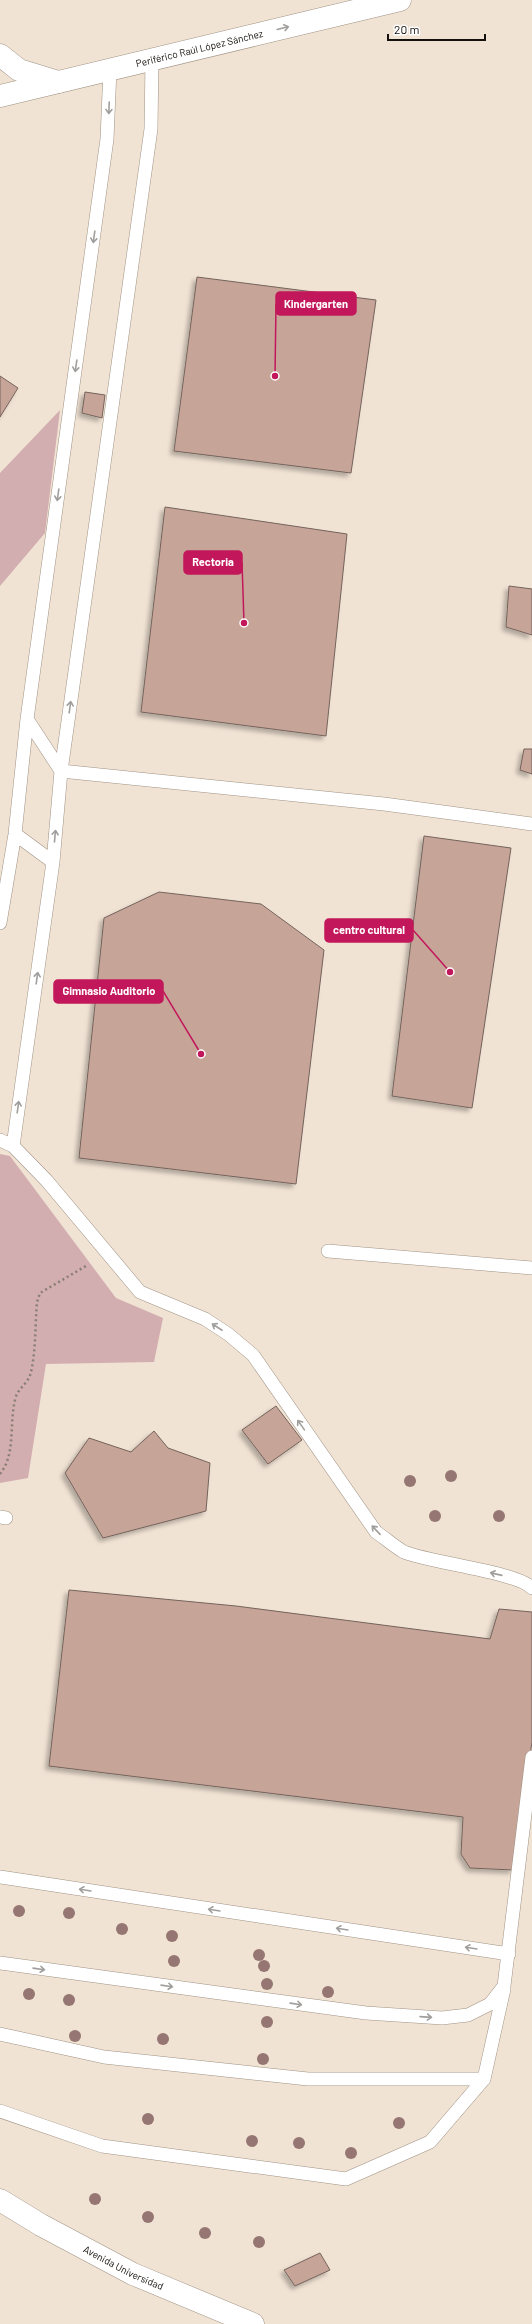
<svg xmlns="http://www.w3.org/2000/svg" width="532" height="2324" font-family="Barlow,sans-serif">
<defs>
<filter id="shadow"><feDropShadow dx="-3.5" dy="3.5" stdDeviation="2" flood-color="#0004"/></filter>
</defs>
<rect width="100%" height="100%" fill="#f1e3d4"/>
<path fill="#d3aeb0" d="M60 410 45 533 0 586V473Z
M0 1154 10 1156 116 1298 163 1318 154 1362 46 1364 28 1478 0 1483Z"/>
<path fill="#c6a598" stroke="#75635c" filter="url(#shadow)" d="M197 277 376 300 351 473 174 451Z
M0 376 18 388 0 417Z
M85 392 105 395 102 418 82 413Z
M165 507 347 534 326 736 141 712Z
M509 586 532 589V635L506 627Z
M524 749H532V774L520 770Z
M424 836 511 848 472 1108 392 1096Z
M159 892 261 904 324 950 296 1184 79 1158 104 918Z
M276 1406 302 1440 268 1464 242 1430Z
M154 1431 168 1448 210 1463 206 1511 103 1538 65 1473 89 1438 131 1452Z
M69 1590 236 1606 490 1639 499 1609 532 1612V1742L513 1870 470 1868 461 1854 463 1817 49 1766Z
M320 2253 330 2270 295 2286 284 2270Z"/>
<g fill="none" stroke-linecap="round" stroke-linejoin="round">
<g stroke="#a09385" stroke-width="14">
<path id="service" d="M27 719 61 771 384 804 532 824
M15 834 53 862
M0 923 15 834 27 719 107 139 110 69
M0 1140 13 1146 47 1181 140 1292 205 1319 228 1334 253 1355 376 1532C385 1538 395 1547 404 1552 431 1563 517 1572 532 1588
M13 1146 53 862 61 771 151 129 152 60
M328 1251 532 1268
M0 1517 6 1518
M0 1877 509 1954
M0 1963 366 2013 442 2018 468 2015 490 2004 504 1986 532 1757
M0 2034 104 2057 308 2079H484L504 1989
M0 2111 102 2146 346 2179 430 2142 484 2079"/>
</g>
<g stroke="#a09385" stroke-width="23">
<g id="tertiary">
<path id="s1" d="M0 2200 41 2225 133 2274 253 2324"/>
</g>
</g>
<g stroke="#a09385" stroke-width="23">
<g id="secondary">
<path d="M0 55 19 70 58 82"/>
<path id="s2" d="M0 96 400 0"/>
</g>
</g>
<path stroke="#887e74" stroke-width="2.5" stroke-dasharray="2 3" stroke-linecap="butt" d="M0 1474C16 1454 9 1425 15 1400 17 1388 28 1385 31 1372 36 1350 35 1325 37 1302L40 1293 86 1266"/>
<use href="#service" stroke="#fff" stroke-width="13"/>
<use href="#tertiary" stroke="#fff" stroke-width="22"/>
<use href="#secondary" stroke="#fff" stroke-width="22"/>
</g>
<g fill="#967672">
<circle cx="451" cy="1476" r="6"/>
<circle cx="410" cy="1481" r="6"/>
<circle cx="435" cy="1516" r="6"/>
<circle cx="499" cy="1516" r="6"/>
<circle cx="19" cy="1911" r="6"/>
<circle cx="69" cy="1913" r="6"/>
<circle cx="122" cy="1929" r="6"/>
<circle cx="172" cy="1936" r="6"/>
<circle cx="259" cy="1955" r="6"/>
<circle cx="174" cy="1961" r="6"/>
<circle cx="264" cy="1966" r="6"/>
<circle cx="267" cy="1984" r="6"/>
<circle cx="328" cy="1992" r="6"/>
<circle cx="29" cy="1994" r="6"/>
<circle cx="69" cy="2000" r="6"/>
<circle cx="267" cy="2022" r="6"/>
<circle cx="75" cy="2036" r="6"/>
<circle cx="163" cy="2039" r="6"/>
<circle cx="263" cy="2059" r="6"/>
<circle cx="148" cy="2119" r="6"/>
<circle cx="399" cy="2123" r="6"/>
<circle cx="252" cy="2141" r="6"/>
<circle cx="299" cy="2143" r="6"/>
<circle cx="351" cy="2153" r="6"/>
<circle cx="95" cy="2199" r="6"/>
<circle cx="148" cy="2217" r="6"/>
<circle cx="205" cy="2233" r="6"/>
<circle cx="259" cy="2242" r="6"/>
</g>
<defs><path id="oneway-shaft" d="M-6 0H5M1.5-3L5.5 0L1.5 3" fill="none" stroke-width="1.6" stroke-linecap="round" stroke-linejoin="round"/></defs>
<g stroke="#a19f9d">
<use href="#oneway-shaft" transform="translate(283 28) rotate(-14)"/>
<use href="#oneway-shaft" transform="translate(109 108) rotate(92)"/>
<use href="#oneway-shaft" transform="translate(94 237) rotate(98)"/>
<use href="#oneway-shaft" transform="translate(76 366) rotate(98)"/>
<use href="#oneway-shaft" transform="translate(58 495) rotate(98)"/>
<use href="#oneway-shaft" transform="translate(70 707) rotate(-82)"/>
<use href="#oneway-shaft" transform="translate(55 836) rotate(-85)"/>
<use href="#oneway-shaft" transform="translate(37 978) rotate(-82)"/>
<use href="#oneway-shaft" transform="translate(18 1107) rotate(-82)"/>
<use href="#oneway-shaft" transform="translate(217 1327) rotate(-147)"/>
<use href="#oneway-shaft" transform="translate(301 1425) rotate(-125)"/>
<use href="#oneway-shaft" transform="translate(376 1530) rotate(-133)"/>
<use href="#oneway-shaft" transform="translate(496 1574) rotate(-167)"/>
<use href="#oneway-shaft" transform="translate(85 1890) rotate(-171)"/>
<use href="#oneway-shaft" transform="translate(214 1910) rotate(-171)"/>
<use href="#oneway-shaft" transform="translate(342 1929) rotate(-171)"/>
<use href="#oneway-shaft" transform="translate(471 1948) rotate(-171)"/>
<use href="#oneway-shaft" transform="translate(39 1969) rotate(8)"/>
<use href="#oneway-shaft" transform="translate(167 1986) rotate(8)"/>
<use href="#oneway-shaft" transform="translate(296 2004) rotate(8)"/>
<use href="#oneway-shaft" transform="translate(426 2017) rotate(4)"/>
</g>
<g text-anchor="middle" stroke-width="3" stroke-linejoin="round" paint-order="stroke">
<g font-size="10" fill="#14100b" stroke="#fff">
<text dy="4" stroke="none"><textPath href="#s2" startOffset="205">Periférico Raúl López Sánchez</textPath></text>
<text dy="4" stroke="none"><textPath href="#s1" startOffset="141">Avenida Universidad</textPath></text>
</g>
</g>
<path fill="none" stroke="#c2185b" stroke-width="1.5" d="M275 376L276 304M244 623L242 562M450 972L413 930M201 1054L163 991"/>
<g fill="#c2185b" stroke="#fff" stroke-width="1.5">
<circle cx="275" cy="376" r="4"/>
<circle cx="244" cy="623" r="4"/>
<circle cx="450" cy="972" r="4"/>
<circle cx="201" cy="1054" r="4"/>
</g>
<g fill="#c2185b" stroke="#c2185b" stroke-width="1.5">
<rect x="276" y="292" width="80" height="23" rx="4"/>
<rect x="184" y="551" width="58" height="23" rx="4"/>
<rect x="325" y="919" width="88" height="23" rx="4"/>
<rect x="54" y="980" width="109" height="23" rx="4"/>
</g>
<g font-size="11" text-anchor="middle" font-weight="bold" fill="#fff">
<text x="316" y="308">Kindergarten</text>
<text x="213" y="566">Rectoria</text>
<text x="369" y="934">centro cultural</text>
<text x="109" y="995">Gimnasio Auditorio</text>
</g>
<path d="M388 34v6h97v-6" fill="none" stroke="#14100b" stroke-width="2"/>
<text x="394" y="34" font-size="12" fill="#14100b" stroke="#ffffff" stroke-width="3" paint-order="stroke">20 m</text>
</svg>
